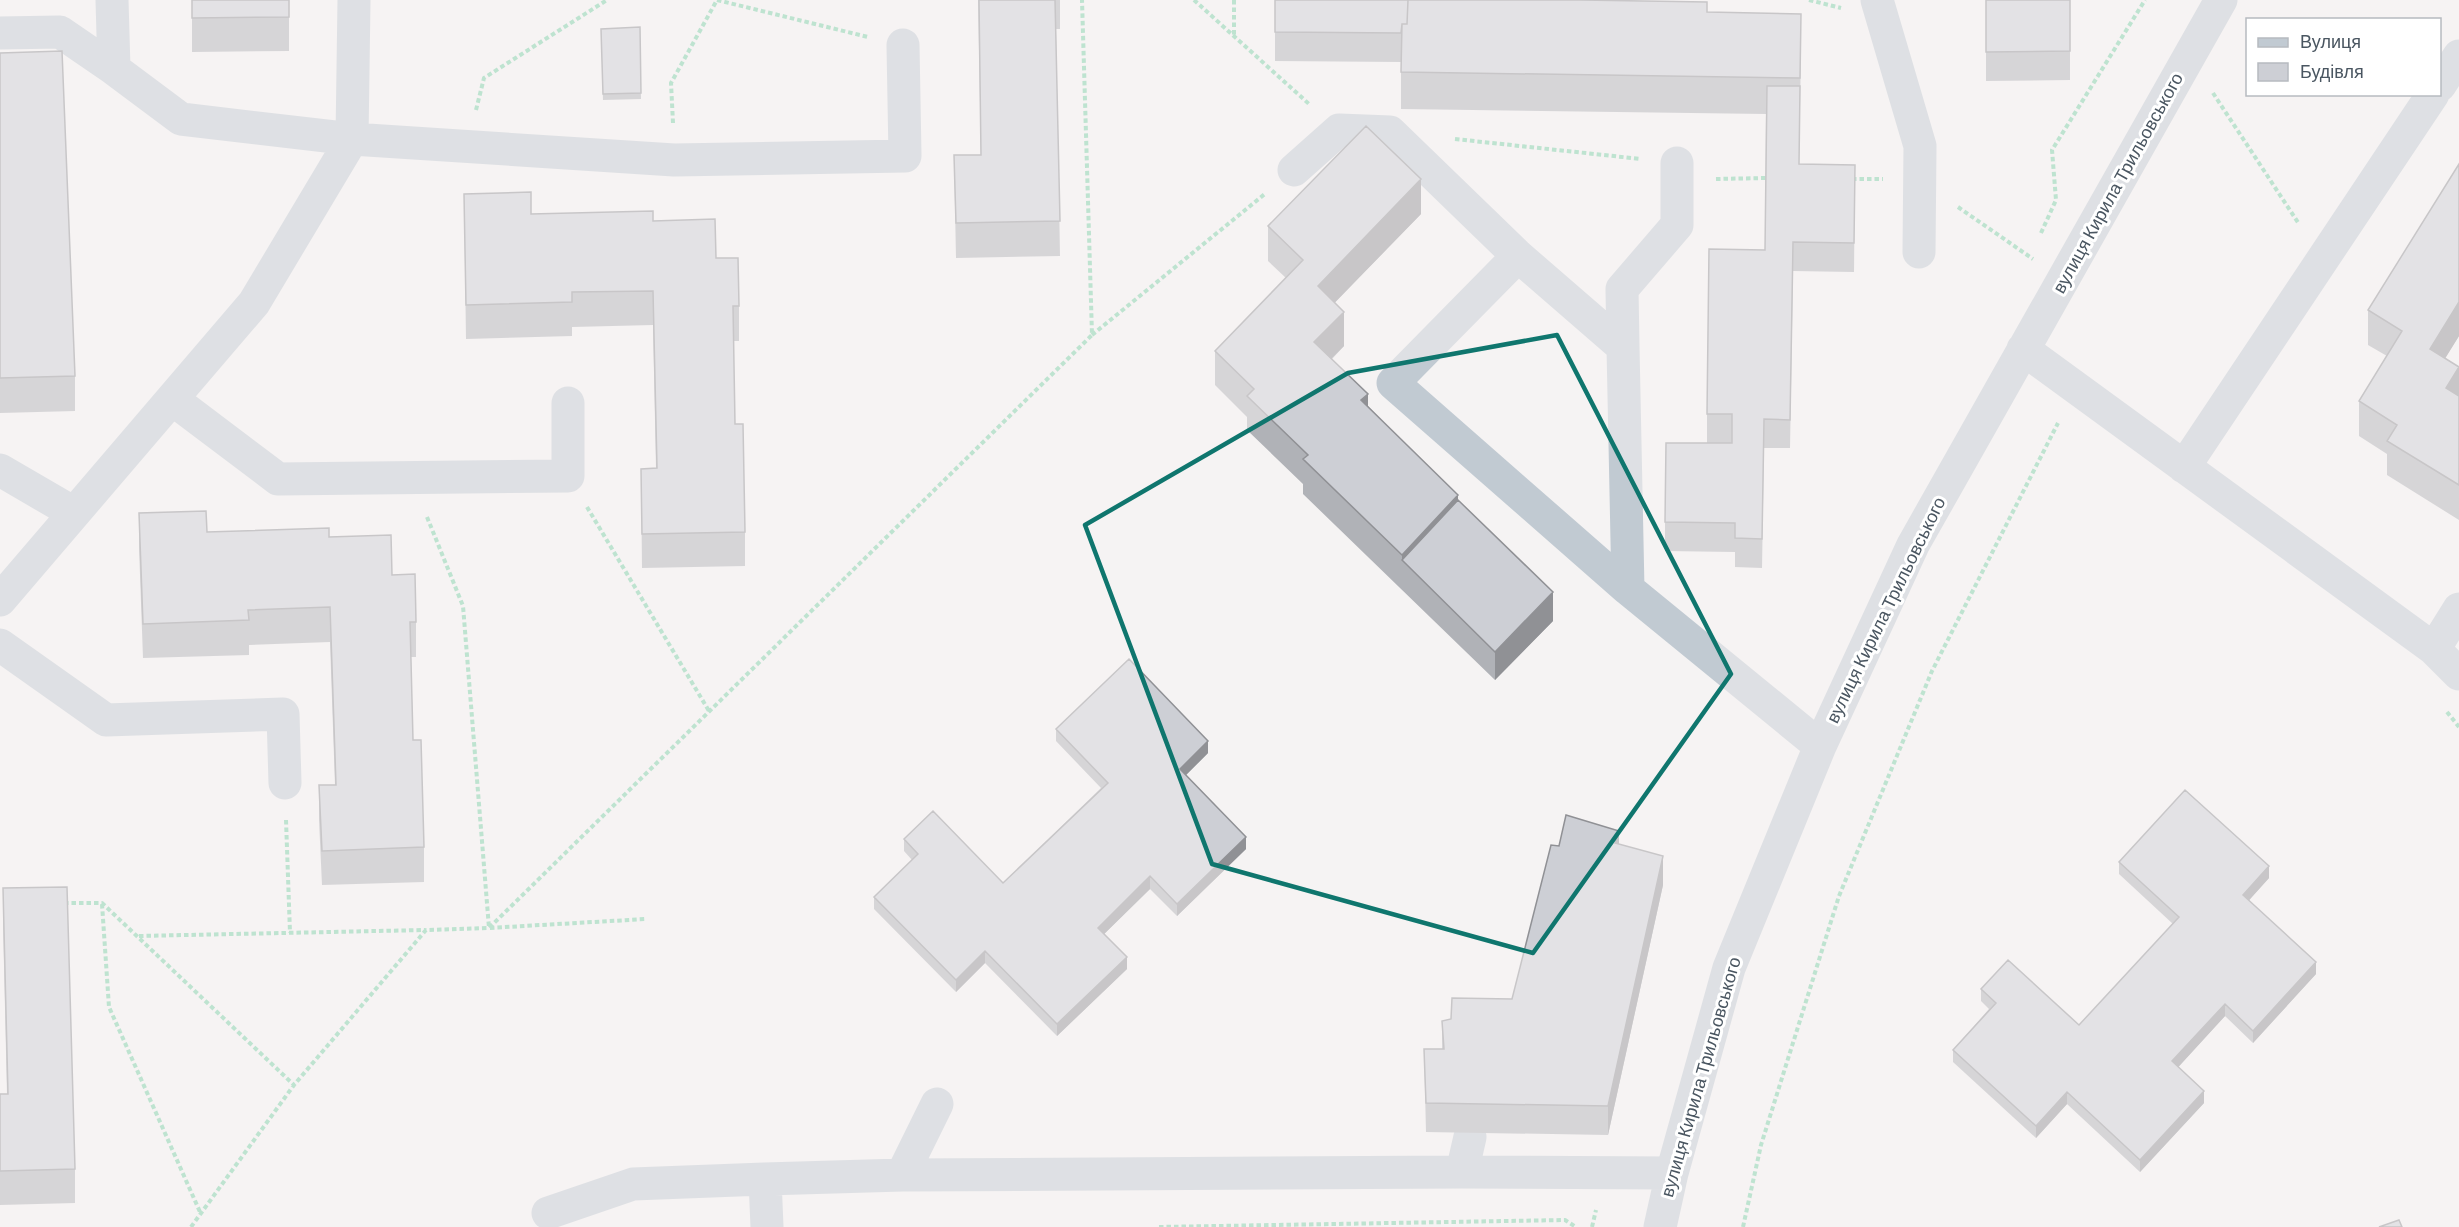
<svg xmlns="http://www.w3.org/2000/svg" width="2459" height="1227" font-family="Barlow,sans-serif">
<rect width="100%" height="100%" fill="#f5f3f3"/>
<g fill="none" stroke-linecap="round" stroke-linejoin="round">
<path stroke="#7ad0a6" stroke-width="4" stroke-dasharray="4.5 3" stroke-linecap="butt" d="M717 0 868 37
M1194 0 1309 104
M1234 0V36
M1809 0 1841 8
M2213 93 2299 224
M476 110 484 78 607 0
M673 123 671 83 717 0
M1455 139 1641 159
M1716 179 1766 178
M1852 179H1883
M1958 207 2033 259
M2041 233 2056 200 2052 150 2145 0
M1092 335 1266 193
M587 507 709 711
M427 517 463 606 489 928 646 919
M2447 712 2459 727
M286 820 290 933
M64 903H102L294 1085
M102 904 109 1007 200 1212
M139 936 425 930
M191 1227 294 1085 426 930 489 928 1092 335 1082 0
M1159 1227 1565 1220 1576 1227
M1592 1227 1596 1210
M1743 1227 1761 1145 1839 896 1932 671 2058 423"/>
<path stroke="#c1cad2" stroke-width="33" d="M112 0 114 69
M1877 0 1920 146 1919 252
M0 33 60 32 114 69 181 119 352 139 674 160 905 156 903 45
M2440 85 2459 56
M1294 170 1339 130 1390 132 1518 256 1623 347 1628 589
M1518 256 1393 383 1628 589 1820 746
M1623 347 1622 289 1677 225V163
M2023 349 2434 649 2459 674
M172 399 278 479 568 476V403
M2184 467 2433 94
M0 470 74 513
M0 600 254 303 352 139 354 0
M0 645 106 720 283 714 285 783
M2434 649 2459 609
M1462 1172 1470 1137
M902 1175 937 1104
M765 1179 767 1227
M548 1213 633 1184 765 1179 902 1175 1462 1172 1672 1173
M1660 1227 1672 1173 1729 968 1820 746 1913 545 2221 0"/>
</g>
<path fill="#b0b2b7" d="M192 0H289V51L192 52Z
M978 0H1060V29H1056L1060 256 956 258 954 155H981Z
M1275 0 1707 12 1801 51 1799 164 1855 165 1854 272 1793 271 1790 448H1764L1762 568 1735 567V552L1665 551V522L1732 443H1707V414L1765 250 1766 114 1401 109V62L1275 61Z
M1986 0H2070V80L1986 81Z
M640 27 641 99 603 100 601 29Z
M0 53 75 376V411L0 413Z
M464 194 531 214 653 221 716 258 739 306V341H733L735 424 745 532V566L642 568 641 469 656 468 653 325 572 327V336L466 339Z
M1421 214 1335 302 1344 346 1332 359 1368 406 1458 500 1553 621 1495 680 1303 494V484L1247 430V417L1215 385V351L1286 278 1268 261V226Z
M2368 310 2459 336 2445 358 2459 367V520L2387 475V454L2359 436V401L2387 356 2368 345Z
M139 513 207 532 329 537 392 575 416 622V657H411L413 740 424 847V882L322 885 319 820V785H335L330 642 249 645V655L143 658 139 547Z
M1056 729 1208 753 1186 775 1246 849 1177 916 1150 889 1104 934 1127 969 1057 1036 985 963 956 992 874 909V897L912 860 904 851V839L1003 883 1101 788 1056 741Z
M1619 844 1663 885 1608 1135 1426 1132 1424 1049H1442V1021L1451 1019 1512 999 1559 846Z
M2119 862 2269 878 2249 900 2316 974 2253 1043 2225 1016 2178 1067 2204 1103 2140 1172 2067 1104 2036 1138 1953 1062V1050L1989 1009 1981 1001V989L2079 1025 2173 924 2119 874Z
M3 888 75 1169V1203L0 1205V1094H7L3 923Z"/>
<path fill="#909195" d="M1421 179V214L1318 320V286Z
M2459 302V336L2430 383V349Z
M1344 312V346L1314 376V342Z
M2459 367V402L2446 388Z
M1368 394V428L1361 400Z
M1458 495V529L1402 560V555Z
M1553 592V621L1495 680V652Z
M1208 741V753L1180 781V769Z
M1619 831V860L1615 843Z
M1246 837V849L1177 916V904Z
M1663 856V885L1608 1135V1106Z
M2269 866V878L2243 907V895Z
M1150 876V889L1098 940V928Z
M985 951V963L956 992V980Z
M1127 957V969L1057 1036V1024Z
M2316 962V974L2253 1043V1031Z
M2225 1004V1016L2172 1074V1061Z
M2204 1091V1103L2140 1172V1160Z
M2067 1092V1104L2036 1138V1126Z"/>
<path fill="#cdcfd5" stroke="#909195" stroke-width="1.5" d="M192 0H289V17L192 18Z
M979 0H1055L1060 221 956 223 954 155H981Z
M1275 0H1408L1407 24H1402L1401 33 1275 32Z
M1408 0H1580L1707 2V12L1801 14 1800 78 1401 72 1402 24H1407Z
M1986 0H2070V51L1986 52Z
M640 27 641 93 603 94 601 29Z
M62 51 75 376 0 378V53Z
M1767 86H1800L1799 164 1855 165 1854 243 1793 242 1790 420 1764 419 1762 539 1735 538V523L1665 522 1666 443H1732V414H1707L1709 249 1765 250Z
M1366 126 1421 179 1318 286 1344 312 1314 342 1368 394 1361 400 1458 495 1402 555 1303 459 1308 455 1247 396 1254 389 1215 351 1303 260 1268 226Z
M2459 164V302L2430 349 2459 367 2446 388 2459 396V485L2387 441 2397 425 2359 401 2402 331 2368 310Z
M531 192V214L653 211V221L715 219 716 258H738L739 306H733L735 424H743L745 532 642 534 641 469 657 468 653 291 572 292V302L466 305 464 194Z
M1458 500 1553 592 1495 652 1402 560Z
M206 511 207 532 329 528V537L391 535 392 575 415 574 416 622H410L413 740H421L424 847 322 851 319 785H336L330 607 248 610 249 620 143 624 139 513Z
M1129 659 1208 741 1180 769 1246 837 1177 904 1150 876 1098 928 1127 957 1057 1024 985 951 956 980 874 897 918 854 904 839 933 811 1003 883 1108 783 1056 729Z
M2185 790 2269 866 2243 895 2316 962 2253 1031 2225 1004 2172 1061 2204 1091 2140 1160 2067 1092 2036 1126 1953 1050 1996 1003 1981 989 2008 960 2079 1025 2179 917 2119 862Z
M1566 815 1619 831 1615 843 1663 856 1608 1106 1426 1103 1424 1049H1444L1442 1021 1451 1019 1452 998 1512 999 1551 845 1559 846Z
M67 887 75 1169 0 1171V1094H8L3 888Z
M2399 1220 2402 1227H2379Z"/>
<path d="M0 0H2459V1227H0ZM1557 335 1731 674 1533 953 1212 864 1085 525 1348 373Z" fill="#f5f3f3" fill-opacity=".55" fill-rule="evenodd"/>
<path fill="none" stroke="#0f766e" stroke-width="4.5" stroke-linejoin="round" d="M1557 335 1731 674 1533 953 1212 864 1085 525 1348 373Z"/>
<g text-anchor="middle" stroke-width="6" stroke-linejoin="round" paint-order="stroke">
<g font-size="18" fill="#4a5661" stroke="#fff">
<text transform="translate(2118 183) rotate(-61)" y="6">вулиця Кирила Трильовського</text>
<text transform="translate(1886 610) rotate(-64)" y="6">вулиця Кирила Трильовського</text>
<text transform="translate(1701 1077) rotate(-74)" y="6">вулиця Кирила Трильовського</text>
</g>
</g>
<rect x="2246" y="18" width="195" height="78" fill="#ffffff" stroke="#b7bbc0" stroke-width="1.5"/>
<rect x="2258" y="38" width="30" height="9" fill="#c1cad2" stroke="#b7bbc0" stroke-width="1.5"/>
<text x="2300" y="48" font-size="18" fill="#4a5661">Вулиця</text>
<rect x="2258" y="63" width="30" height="18" fill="#cdcfd5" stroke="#b7bbc0" stroke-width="1.5"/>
<text x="2300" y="78" font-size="18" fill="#4a5661">Будівля</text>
</svg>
